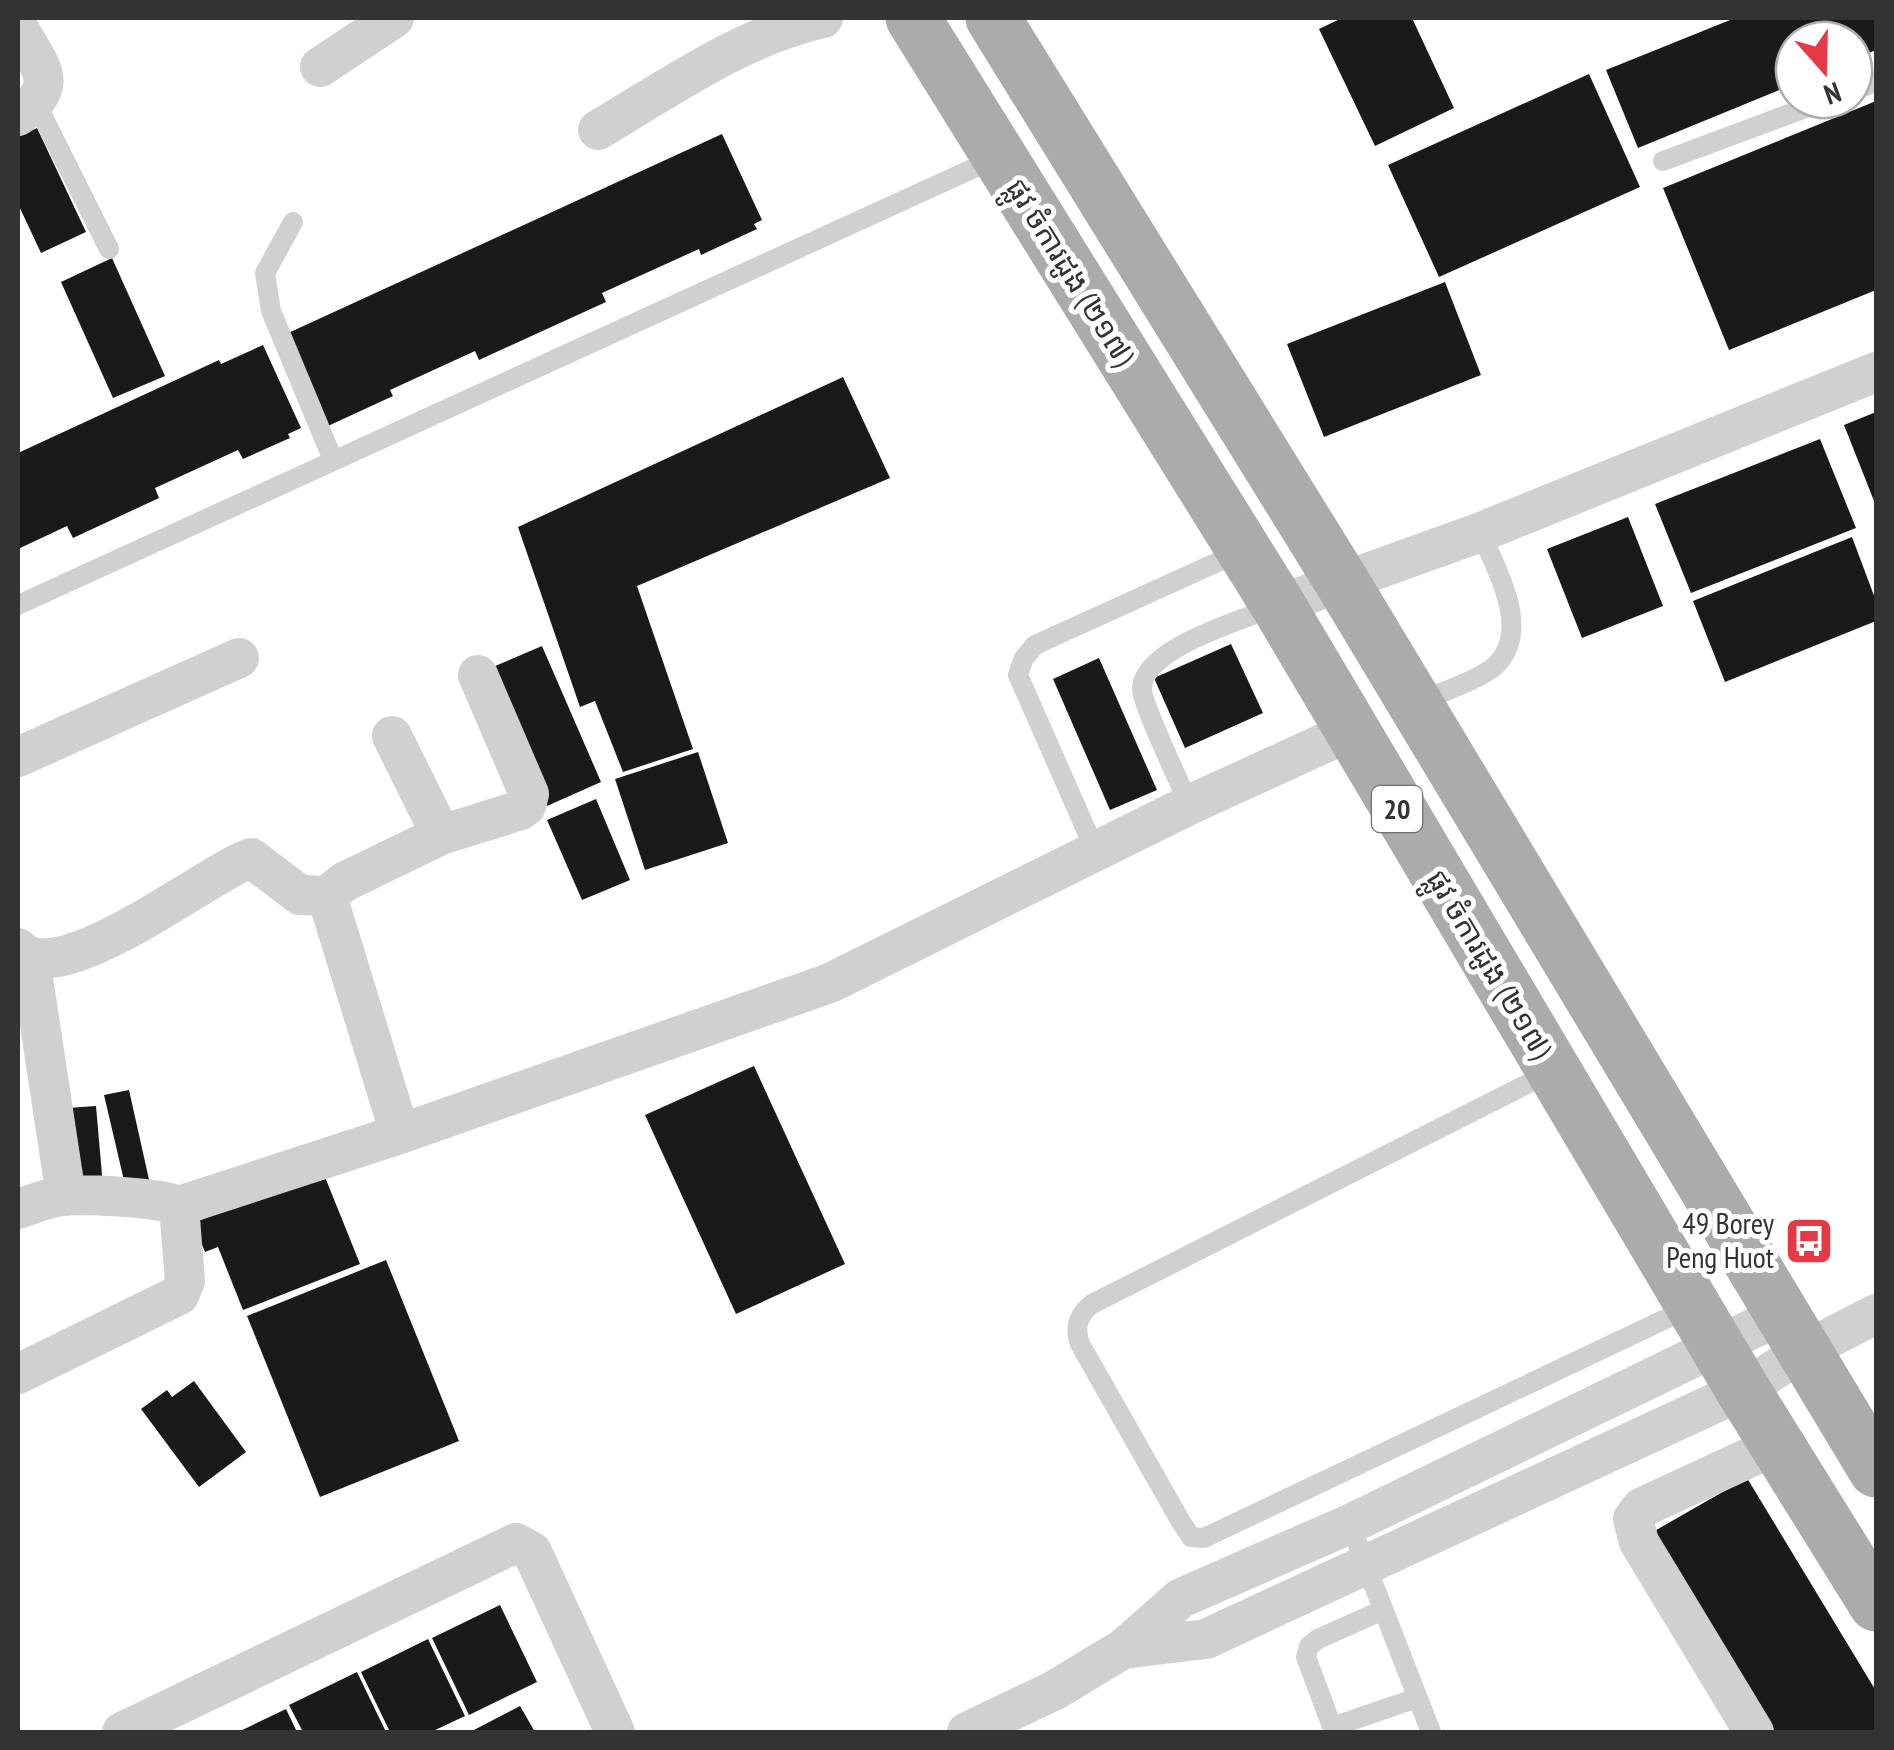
<svg xmlns="http://www.w3.org/2000/svg" width="1894" height="1750" font-family="'PT Sans Narrow','Noto Sans Khmer',sans-serif">
<rect width="100%" height="100%" fill="#fff"/>
<path fill="#1a1a1a" d="M1342 18H1412L1454 108 1375 146 1319 29Z
M1735 18H1876V50L1854 59V40H1794V84L1638 148 1606 70Z
M1589 74 1640 187 1439 277 1388 165Z
M1876 101V290L1729 350 1663 188Z
M37 128 86 232 41 253 18 204V137Z
M722 134 762 220 754 224 757 229 701 255 699 249 602 293 606 302 479 360 475 351 390 390 393 396 328 426 286 334Z
M112 258 165 376 113 398 61 282Z
M1445 282 1481 375 1324 437 1287 344Z
M263 345 301 428 288 434 290 438 243 459 238 450 155 488 159 498 73 538 67 526 18 549V453L219 360 221 364Z
M843 377 890 478 637 586 693 749 623 772 595 701 580 707 518 527Z
M1876 412V506L1844 425Z
M1820 439 1856 528 1691 593 1655 504Z
M1628 517 1663 606 1582 638 1547 549Z
M1852 537 1876 601V621L1725 682 1693 601Z
M1231 644 1263 713 1185 748 1154 678Z
M542 646 601 782 547 806 488 669Z
M1099 658 1157 790 1110 810 1053 679Z
M698 752 728 843 645 870 615 779Z
M596 799 630 880 582 900 547 820Z
M754 1066 845 1264 736 1314 645 1115Z
M129 1090 150 1184 126 1189 104 1095Z
M96 1106 103 1186 75 1188 68 1108Z
M323 1172 360 1264 243 1310 218 1247 205 1252 193 1223Z
M386 1260 459 1441 320 1497 247 1316Z
M194 1381 246 1452 199 1487 141 1409 167 1390 172 1397Z
M1747 1478 1876 1691V1732H1773L1651 1533Z
M500 1605 537 1682 469 1715 432 1638Z
M428 1639 465 1716 431 1732H390L361 1672Z
M357 1672 386 1732H303L289 1705Z
M520 1706 535 1732H470Z
M286 1709 297 1732H238Z"/>
<g fill="none" stroke-linecap="round" stroke-linejoin="round">
<path stroke="#d0d0d0" stroke-width="20" d="M1854 90 1876 82
M36 103 109 249
M1663 161 1827 100
M293 222 265 273 271 311 333 460
M18 605 996 158
M1417 703C1438 693 1480 680 1496 665 1532 629 1496 571 1481 532
M1189 805C1181 785 1142 704 1142 689 1142 649 1242 620 1274 607
M1095 850 1018 675 1024 658 1035 645 1242 551
M1553 1071 1092 1304C1078 1315 1074 1327 1080 1344L1181 1522 1191 1537 1204 1538 1693 1306
M1350 1524 1431 1732
M1332 1727 1417 1698
M1334 1732 1306 1657 1309 1646 1318 1639 1383 1610"/>
<path stroke="#d0d0d0" stroke-width="40" d="M18 27C39 67 63 84 18 116
M320 67 394 18
M598 130C669 88 742 36 823 18
M1278 605 1481 532 1876 372
M392 736 441 835
M18 757 239 658
M327 896 400 1134
M18 948C57 994 207 873 251 858L300 895 327 896 344 882 441 835 521 810 526 806 529 794 478 675
M30 959 66 1196
M18 1209C30 1205 44 1199 57 1197 77 1193 162 1197 179 1206L400 1134 830 983 1189 805 1351 731
M18 1374 179 1295 185 1281 179 1206
M1123 1649 1206 1639 1743 1390 1804 1351 1876 1314
M122 1732 516 1543 532 1552 615 1732
M967 1732 1055 1690 1123 1649 1181 1598 1350 1524 1781 1315
M1754 1732 1639 1542 1633 1519 1641 1508 1779 1444"/>
<path stroke="#ababab" stroke-width="55" d="M913 18 1278 605 1743 1390 1876 1604
M993 18 1342 582 1876 1470"/>
</g>
<defs>
<g id="bus-square" transform="scale(2.5)"><rect x="-9" y="-9" width="18" height="18" rx="4" fill="#e63946" stroke="#fff"/><path d="M-5-6H5V4H4V6H2V4H-2V6H-4V4H-5ZM-3.5-4V0h7V-4ZM-3.5 1.2v1.5H-2V1.2ZM2 1.2v1.5H3.5V1.2Z" fill="#fff"/></g>
</defs>
<g fill-rule="evenodd">
<use href="#bus-square" x="1809" y="1241"/>
</g>
<g text-anchor="middle" stroke-width="10" stroke-linejoin="round" paint-order="stroke">
<rect fill="#fff" stroke="#707070" stroke-width="2.5" x="1372" y="786" width="50" height="46" rx="8"/>
<g font-size="28" font-weight="bold" fill="#333">
<text x="1397" y="819">20</text>
</g>
<g font-size="30" fill="#333" stroke="#fff">
<text transform="translate(1070 272) rotate(58)" y="10">ផ្លូវ ចំការដូង (២១៧)</text>
<text transform="translate(1489 964) rotate(59)" y="10">ផ្លូវ ចំការដូង (២១៧)</text>
</g>
<g font-size="30" fill="#333" stroke="#fff" text-anchor="end">
<text x="1774" y="1234">49 Borey<tspan x="1774" dy="34">Peng Huot</tspan></text>
</g>
</g>
<rect width="1894" height="1750" fill="none" stroke="#333333" stroke-width="40"/>
<g transform="translate(1824 70) rotate(160)"><circle r="48" fill="#ffffff" stroke="#adadad" stroke-width="2.5"/>
<path d="M0-8L18 38L0 25L-18 38Z" fill="#e63946"/>
<text y="-15" font-size="28" font-weight="bold" text-anchor="middle" fill="#333333">N</text>
</g>
</svg>
